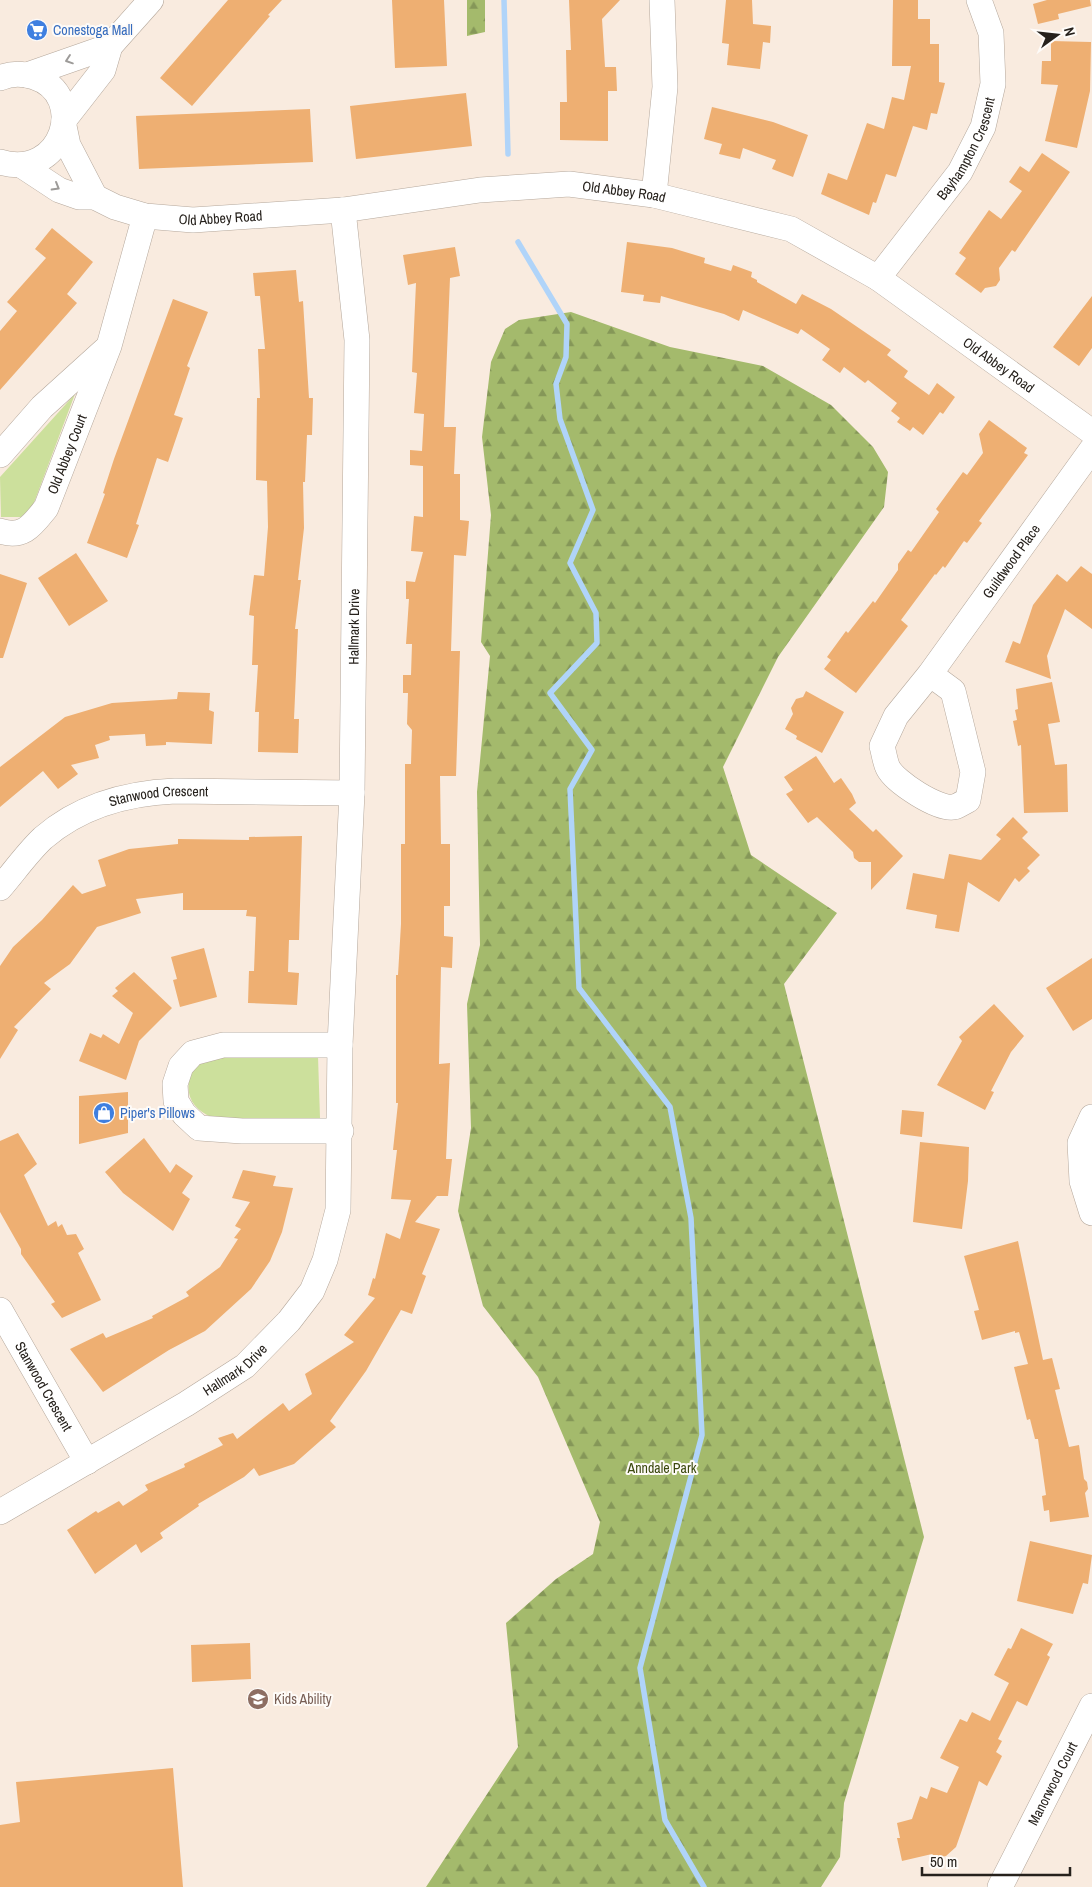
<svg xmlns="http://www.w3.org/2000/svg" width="1092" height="1887" font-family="'Archivo Narrow',sans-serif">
<defs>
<pattern id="forest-firs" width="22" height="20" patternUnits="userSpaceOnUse" patternTransform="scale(1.25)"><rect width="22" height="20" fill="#a4ba6c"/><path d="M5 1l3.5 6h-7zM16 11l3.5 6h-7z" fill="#859758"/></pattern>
</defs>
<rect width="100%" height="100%" fill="#f9ebdf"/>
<path fill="#cce09c" d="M75 394 32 508 21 517H1L0 477Z
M217 1054 318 1056 320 1118C302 1118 221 1122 211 1117 196 1110 186 1099 189 1081 191 1065 203 1059 217 1054Z"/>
<path fill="url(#forest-firs)" d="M467 0H485V32L467 36Z
M571 312 670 347 763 366 831 405 873 447 888 472 884 507 778 657 723 767 751 855 837 913 784 984 924 1537 844 1803 840 1857 821 1887H426L518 1747 506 1623 556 1579 593 1554 600 1522 538 1377 483 1306 458 1211 471 1128 467 1004 480 945 477 792 490 656 481 642 491 515 482 437 491 362 505 329 519 320Z"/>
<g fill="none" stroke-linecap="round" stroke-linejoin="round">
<path stroke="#b0d4f9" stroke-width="5.5" d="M504 0 508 154
M518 242 567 324 566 357 556 384 560 419 593 510 570 563 596 613 597 643 550 693 592 750 570 789 579 988 670 1107 691 1218 702 1435 640 1668 665 1820 704 1887"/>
</g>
<path fill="#eeaf72" d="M228 0H282L268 15 270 16 192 106 160 78Z
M392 0H444L447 66 395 68Z
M569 0H620L602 19 605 67H616L617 91H608V141L560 140V102H567L566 50H571Z
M726 0H752L753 24 771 26 770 43 763 42 760 69 727 65 729 44 722 43Z
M893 0H918V19H930V44H939V82L945 83 937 114 931 113 927 130 913 126 896 177 886 174 876 203 873 202 869 215 821 194 828 173 847 180 867 123 884 129 892 97 904 100 911 66H892Z
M1047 0H1090L1091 6 1058 14 1059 19 1038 24 1033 4Z
M1051 41 1091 42 1090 91 1077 148 1045 141 1058 85 1041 84 1042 61H1051Z
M466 93 472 146 356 159 350 106Z
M712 107 773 122 808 135 793 177 772 169 776 160 743 148 740 159 719 154 722 144 704 139Z
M310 109 313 162 139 169 136 116Z
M1042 153 1070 172 1015 252 1012 250 999 268 1000 280 996 286 985 288 981 293 955 274 966 258 959 253 989 210 1001 219 1022 191 1009 182 1020 166 1029 172Z
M52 228 93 262 67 294 77 303 0 390V331L17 311 7 302 46 258 35 249Z
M627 242 672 248 705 258 704 263 731 271 733 265 752 272 751 277 757 280V282L796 304 802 294 831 309 891 350 887 355 908 371 904 377 929 395 937 383 955 397 943 414 940 412 923 435 913 427 910 431 897 422 900 418 891 411 897 403 868 380 865 383 844 367 840 373 822 360 830 349 801 329 798 334 743 310 739 321 724 314 661 296 660 303 643 301 644 295 621 292Z
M455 247 460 276 450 278 444 427H456L454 474H460V520L469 521 466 556 454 555 451 651H460L456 776H440L441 844H450V906H444V936L453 937 452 968 441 967 439 1064 450 1063 446 1159H452L448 1196H437L415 1222 440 1229 422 1274 426 1276 412 1314 401 1310 366 1371 330 1421 336 1427 294 1464 259 1476 254 1468 244 1477 198 1504 199 1506 160 1533 163 1538 141 1553 136 1544 95 1574 67 1530 96 1511 98 1513 119 1501 123 1506 148 1490 145 1485 185 1467 184 1464 223 1445 218 1438 233 1433 237 1439 283 1403 289 1411 312 1394 305 1374 354 1342 344 1335 375 1298 368 1295 373 1278 375 1279 386 1233 400 1239 411 1200 391 1199 397 1150H393L398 1103H396V975H398L401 924V844H405V764H411L412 730 407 724 408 693H403V675H411L412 644H406L409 599H406V581L415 582 423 552 411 551 414 516 423 517V466L410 465V450L422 451 424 414 414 413 417 373 412 372 416 283 408 285 403 255Z
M296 270 299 302 303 301 309 398H313L312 435H307L305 482H303L304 528 298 580H301L295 629H298L294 719H299L298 753 258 752 259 712H255L258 665H252L254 616 249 615 254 575 264 576 268 527 267 481 256 480 257 398H260L258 349H265L260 296H255L253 273Z
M1092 296V348L1079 366 1053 347Z
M173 299 208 312 187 366 190 368 174 415 183 418 168 462 157 458 136 524 139 525 127 558 87 543 105 494 103 493 114 459Z
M989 420 1027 448 1024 453 1028 455 979 521 982 523 967 543 964 541 945 568 943 566 936 575 935 574 901 620 908 626 856 693 824 669 831 660 827 657 846 631 848 633 873 601 875 603 898 570V564L908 550 911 552 939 512 936 509 963 472 967 475 983 453 979 434Z
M76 553 108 601 69 626 38 578Z
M1081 566 1092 574V629L1065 609 1047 656 1051 679 1005 662 1013 641 1020 644 1033 605 1057 574 1067 582Z
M0 574 27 583 3 658H0Z
M1052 682 1060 722 1048 724 1055 765 1067 764 1068 812 1024 813 1021 745 1018 746 1013 721 1017 720 1015 710 1018 709 1016 689Z
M806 691 844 712 822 753 796 739 797 736 785 729 793 714 791 708 796 699 803 697Z
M178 692 210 693 209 710 214 712 212 744 166 742V745L146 746 145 734 109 736 110 740 95 745 99 758 71 765 78 774 58 789 43 771 0 807V767L65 717 112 703 177 699Z
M816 756 834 783 841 778 852 794 856 803 849 809 873 832 876 829 903 856 871 890V862H859L854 858 853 852 817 817 808 823 786 794 793 790 784 777Z
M1013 817 1028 832 1022 838 1040 855 1027 868 1030 871 1019 882 1015 878 999 902 968 882 959 932 935 928 937 915 906 909 913 873 944 879 949 854 981 860 1001 839 996 835Z
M302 836 299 940H289L288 972 299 973 297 1005 248 1003 249 971H254L256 917 246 916 247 910H183V893L136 899 141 913 97 927 70 964 44 983 51 989 14 1027 18 1030 0 1059V966L13 947 42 920 73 885 82 894 106 886 98 860 129 849 178 844V839L249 840V837Z
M204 948 217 997 180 1007 173 980 177 979 171 957Z
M1092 958V1019L1073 1031 1046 988Z
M134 972 172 1008 139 1041 126 1080 79 1061 90 1033 101 1038 103 1034 119 1044 133 1013 112 996 118 991 115 988Z
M994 1004 1024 1036 1011 1052 991 1091 994 1092 985 1110 937 1085 962 1041 959 1037Z
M128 1092V1133L79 1144V1096Z
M902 1110 924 1112 922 1137 900 1134Z
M18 1133 37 1164 24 1175 48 1226 56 1221 58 1227 62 1224 67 1235 76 1234 84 1249 78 1253 101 1300 62 1318 51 1304 55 1302 21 1254V1249L0 1212V1141Z
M144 1138 170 1173 176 1164 193 1176 182 1193 190 1199 173 1231 123 1193 105 1172Z
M920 1142 969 1147 968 1181 962 1229 913 1222Z
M243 1170 276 1176 273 1186 293 1188 282 1232 270 1261 251 1289 205 1331 169 1350 103 1392 70 1349 103 1333 106 1338 153 1318 152 1316 189 1296 186 1292 220 1267 238 1239 234 1238 241 1229 235 1226 250 1202 232 1198Z
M1018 1241 1043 1360 1052 1358 1060 1389 1055 1390 1069 1447 1079 1445 1084 1479 1087 1482 1088 1489 1085 1493 1089 1517 1050 1522 1049 1510 1044 1511 1042 1496 1046 1495 1038 1439H1035L1030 1419 1027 1420 1014 1367 1028 1364 1019 1332 1015 1333V1331L982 1340 974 1311 979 1310 964 1256Z
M1030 1541 1092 1555 1088 1584 1083 1583 1073 1614 1017 1601Z
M1021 1628 1053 1644 1047 1655 1050 1657 1027 1706 1017 1701 998 1739 1002 1741 996 1752 1002 1756 987 1786 979 1781 956 1847 946 1856 937 1858 932 1854 902 1861 897 1838H900L897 1823 912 1819 920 1796 927 1799 931 1787 947 1793 959 1767 940 1758 960 1719 967 1722 972 1712 990 1721 1009 1683 994 1675 1008 1648 1011 1649Z
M250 1643 251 1679 192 1682 191 1645Z
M173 1768 183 1887H0V1825L20 1822 16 1782Z"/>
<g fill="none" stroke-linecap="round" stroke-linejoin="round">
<g stroke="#b5a89c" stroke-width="26">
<g id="minor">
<path d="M27 75 110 46"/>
<path d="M0 78C11 73 22 73 34 77 89 95 63 181 0 162"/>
<path d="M64 120 103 70 110 46 151 0"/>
<path d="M64 126 68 145 95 197"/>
<path id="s1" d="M21 165 59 190 79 197H95L115 207 145 216 193 220 343 210 480 190 569 184 654 195 791 229 878 278 1092 432"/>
<path d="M654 195 665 87 662 0"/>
<path id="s2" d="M878 278 960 172 983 127 993 84 991 33 979 0"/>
<path d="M0 455 42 407 105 350"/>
<path id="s3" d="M0 531C24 539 33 524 46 508L109 346 145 216"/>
<path id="s4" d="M930 674 953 691 973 772 968 800C964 802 958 806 954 807 938 810 895 782 888 768 885 762 884 753 882 746L896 716 930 674 1092 449"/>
<path id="s5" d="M0 888C14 872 27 853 43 838 80 806 127 793 175 791L352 793"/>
<path d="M340 1045H223L193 1053 181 1066 175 1084 176 1101 184 1114 199 1128 242 1131H341"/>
<path d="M1092 1117 1080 1143 1082 1181 1092 1213"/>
<path id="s6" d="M0 1310 87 1462"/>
<path id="s7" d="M0 1512 186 1404 245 1366 289 1321 312 1291 325 1260 338 1210 340 1045 352 793 357 340 343 210"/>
<path id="s8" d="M1000 1887 1092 1706"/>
</g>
</g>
<use href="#minor" stroke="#fff" stroke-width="25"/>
</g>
<defs><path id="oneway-chevron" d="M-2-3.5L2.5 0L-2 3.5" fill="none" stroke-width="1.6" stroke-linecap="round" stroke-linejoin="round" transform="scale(1.25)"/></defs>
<g stroke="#9d9b99">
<use href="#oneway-chevron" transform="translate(69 60) rotate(161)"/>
<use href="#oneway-chevron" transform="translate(56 187) rotate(30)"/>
</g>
<defs>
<g id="supermarket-disc" transform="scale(1.125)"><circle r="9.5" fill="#3f7fe0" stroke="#fefbf8"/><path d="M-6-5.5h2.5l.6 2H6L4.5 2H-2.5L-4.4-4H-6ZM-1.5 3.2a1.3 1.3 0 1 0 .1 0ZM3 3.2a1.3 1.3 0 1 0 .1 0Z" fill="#fff"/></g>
<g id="shop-disc" transform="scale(1.125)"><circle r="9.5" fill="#3f7fe0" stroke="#fefbf8"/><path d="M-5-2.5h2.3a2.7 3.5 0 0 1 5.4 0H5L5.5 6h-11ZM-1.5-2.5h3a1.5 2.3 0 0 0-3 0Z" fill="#fff"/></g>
<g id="school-disc" transform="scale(1.125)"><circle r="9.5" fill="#8d6e63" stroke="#fefbf8"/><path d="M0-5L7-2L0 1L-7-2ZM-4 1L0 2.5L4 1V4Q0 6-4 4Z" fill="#fff"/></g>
</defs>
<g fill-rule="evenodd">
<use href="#supermarket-disc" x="37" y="30"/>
<use href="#shop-disc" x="104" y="1113"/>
<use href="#school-disc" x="258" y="1699"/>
</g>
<g text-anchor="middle" stroke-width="4" stroke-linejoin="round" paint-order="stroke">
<g font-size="14" fill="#366cbe" stroke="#fefbf8" text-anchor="start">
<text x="53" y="35">Conestoga Mall</text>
<text x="120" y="1118">Piper's Pillows</text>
</g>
<g font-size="14" fill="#26211c" stroke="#fefbf8">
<text dy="5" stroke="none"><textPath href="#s2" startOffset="158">Bayhampton Crescent</textPath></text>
<text dy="5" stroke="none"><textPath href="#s1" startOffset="618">Old Abbey Road</textPath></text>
<text dy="5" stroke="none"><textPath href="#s1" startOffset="212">Old Abbey Road</textPath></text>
<text dy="5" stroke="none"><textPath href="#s1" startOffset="1038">Old Abbey Road</textPath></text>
<text dy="5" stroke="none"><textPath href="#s3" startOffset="114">Old Abbey Court</textPath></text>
<text dy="5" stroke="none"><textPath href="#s4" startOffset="484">Guildwood Place</textPath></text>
<text dy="5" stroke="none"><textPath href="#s7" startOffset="1055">Hallmark Drive</textPath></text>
<text dy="5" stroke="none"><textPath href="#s5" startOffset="192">Stanwood Crescent</textPath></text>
<text dy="5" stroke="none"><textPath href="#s7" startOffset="275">Hallmark Drive</textPath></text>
<text dy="5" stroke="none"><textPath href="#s6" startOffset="88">Stanwood Crescent</textPath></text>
<text dy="5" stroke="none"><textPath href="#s8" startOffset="116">Manorwood Court</textPath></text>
</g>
<g font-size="14" fill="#3b480e" stroke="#fefbf8">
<text x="662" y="1473">Anndale Park</text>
</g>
<g font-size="14" fill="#785e54" stroke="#fefbf8" text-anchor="start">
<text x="274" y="1704">Kids Ability</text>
</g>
</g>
<g transform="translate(1057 35) rotate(75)" stroke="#fefbf8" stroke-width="4" paint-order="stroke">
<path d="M0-4L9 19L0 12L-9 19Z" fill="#26211c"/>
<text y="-8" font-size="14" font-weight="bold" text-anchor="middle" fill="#26211c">N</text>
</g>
<path d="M922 1867v8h148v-8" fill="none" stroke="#26211c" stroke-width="2.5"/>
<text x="930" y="1867" font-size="15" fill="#26211c" stroke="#fefbf8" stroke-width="4" paint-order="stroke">50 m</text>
</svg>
